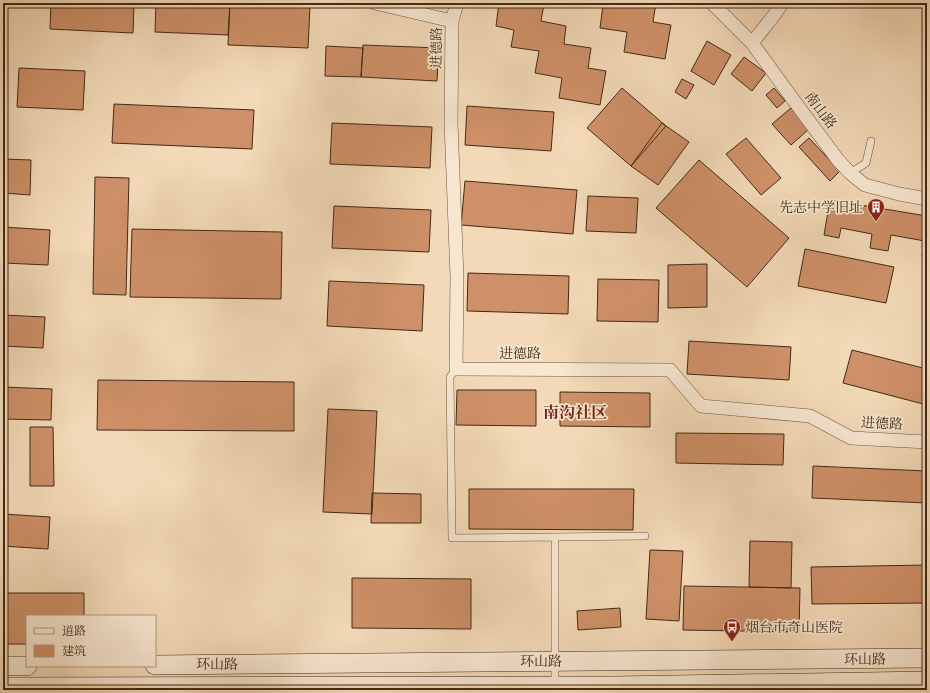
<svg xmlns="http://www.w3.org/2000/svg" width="930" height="693" font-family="Vollkorn,'Noto Serif SC',serif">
<rect width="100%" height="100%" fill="#f3d9b7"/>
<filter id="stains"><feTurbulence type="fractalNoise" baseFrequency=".005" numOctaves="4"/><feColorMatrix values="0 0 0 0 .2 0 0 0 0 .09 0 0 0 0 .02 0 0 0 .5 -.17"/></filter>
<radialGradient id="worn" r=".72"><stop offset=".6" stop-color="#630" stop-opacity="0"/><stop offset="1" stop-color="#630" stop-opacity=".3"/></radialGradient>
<path fill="#ce9068" stroke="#422a18" d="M51 3H134L133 33 50 29Z
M156 3H230L228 35 155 32Z
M230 3 310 6 308 48 228 45Z
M499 3H535L544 4 541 21 566 26 564 44 591 48 588 68 606 71 600 105 559 98 562 78 535 73 539 51 511 47 514 30 496 26Z
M589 3H656L653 22 671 25 665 59 624 52 627 32 600 28 603 5Z
M707 41 731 55 714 85 691 71Z
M363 45 439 48 437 81 361 77Z
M326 46 363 48 361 77 325 76Z
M744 57 766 73 752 91 731 74Z
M19 68 85 71 83 110 17 107Z
M682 79 694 85 686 99 675 92Z
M622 88 666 126 631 166 587 128Z
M774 88 785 101 777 108 766 95Z
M114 104 254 110 252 149 112 143Z
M467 106 554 112 551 151 465 145Z
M791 108 809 129 791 145 772 124Z
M332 123 432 127 430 168 330 164Z
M662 123 689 142 658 185 631 166Z
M746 138 781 178 761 195 726 154Z
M809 138 840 171 830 181 799 147Z
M3 159 31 160 30 195 3 193Z
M699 160 789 238 747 287 656 208Z
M95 177 129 178 126 295 93 294Z
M465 181 577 190 573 234 461 225Z
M588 196 638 198 636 233 586 231Z
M830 200 927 216V257L922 256 925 241 891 235 888 251 870 248 872 234 841 228 839 238 824 235Z
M334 206 431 210 429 252 332 248Z
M3 227 50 230 48 265 3 263Z
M132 229 282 232 281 299 130 297Z
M805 249 894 267 886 303 798 286Z
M707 264V307L668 308V265Z
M468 273 569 276 568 314 467 311Z
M598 279 659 280 658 322 597 321Z
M329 281 424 285 422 331 327 326Z
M3 315 45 317 43 348 3 346Z
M689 341 791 347 789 380 687 374Z
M852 350 927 369V405L843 383Z
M98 380 294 382V431L97 430Z
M3 387 52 389 51 420 3 419Z
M457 390H536V426L456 425Z
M560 392 650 393V427L560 426Z
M328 409 377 411 372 514 323 512Z
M30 427H53L54 486H30Z
M676 433 784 434 783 465 676 463Z
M813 466 927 471V503L812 498Z
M469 489H634L633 530 469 529Z
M372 493 421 494V523H371Z
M3 514 50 517 48 549 3 546Z
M750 541 792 542 791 588 749 587Z
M650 550 683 551 679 621 646 619Z
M927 565V603L812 604 811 567Z
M352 578 471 579V629L352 628Z
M684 586 800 588 799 632 683 630Z
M3 593H84V616H27V644H3Z
M620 608 621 627 578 630 577 611Z"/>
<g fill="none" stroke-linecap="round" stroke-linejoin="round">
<g stroke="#6e5640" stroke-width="8">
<path id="lane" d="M850 173 866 163 871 141
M456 369 450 377 452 538 645 536
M555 537V686"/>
</g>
<g stroke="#6e5640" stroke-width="14">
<path id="street" d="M375 3 452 21
M457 3 452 21 451 123 457 277 456 369 670 370 701 406 810 416 851 438 927 442
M712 3 752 43 803 113 838 160 850 173 865 185 899 194 927 199
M752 43 775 14 782 3"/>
</g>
<g stroke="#422a18" stroke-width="20">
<path id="secondary" d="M155 665 927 658
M3 666H27
M3 687 615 686 927 681"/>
</g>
<use href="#lane" stroke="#f7e6d0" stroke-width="7"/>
<use href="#street" stroke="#f7e6d0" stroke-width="13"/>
<use href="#secondary" stroke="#f7e6d0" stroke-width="19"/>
</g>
<defs>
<g id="building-pin" transform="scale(0.9)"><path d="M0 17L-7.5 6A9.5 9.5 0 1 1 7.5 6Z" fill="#8f2418" stroke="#f7e6d0"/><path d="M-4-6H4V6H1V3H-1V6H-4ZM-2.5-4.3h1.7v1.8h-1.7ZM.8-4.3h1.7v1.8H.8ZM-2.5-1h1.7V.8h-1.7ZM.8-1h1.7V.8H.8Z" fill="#fff"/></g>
<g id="bus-pin" transform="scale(0.9)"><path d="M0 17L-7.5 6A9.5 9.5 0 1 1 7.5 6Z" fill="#8f2418" stroke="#f7e6d0"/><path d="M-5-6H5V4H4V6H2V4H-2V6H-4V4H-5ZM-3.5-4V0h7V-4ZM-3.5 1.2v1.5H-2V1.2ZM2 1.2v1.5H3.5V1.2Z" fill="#fff"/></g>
</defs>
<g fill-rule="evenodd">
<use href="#building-pin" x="876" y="207"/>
<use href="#bus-pin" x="732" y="627"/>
</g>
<g text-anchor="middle" stroke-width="3.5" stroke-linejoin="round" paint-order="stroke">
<g font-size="14" fill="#422a18" stroke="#f7e6d0">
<text transform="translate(436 48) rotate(-89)" y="5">进德路</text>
<text transform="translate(821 110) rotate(53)" y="5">南山路</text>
<text x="520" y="358">进德路</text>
<text transform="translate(882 423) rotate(3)" y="5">进德路</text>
<text transform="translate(865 659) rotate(-1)" y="5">环山路</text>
<text x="541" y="666">环山路</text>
<text x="217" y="669">环山路</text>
</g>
<g font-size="14" fill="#422a18" stroke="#f7e6d0" text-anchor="end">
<text x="863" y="212">先志中学旧址</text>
<text x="745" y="632" text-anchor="start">烟台市奇山医院</text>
</g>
<g font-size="16" font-weight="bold" fill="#7a1f14" stroke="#f7e6d0">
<text x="575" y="418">南沟社区</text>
</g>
</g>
<rect width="930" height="693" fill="none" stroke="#f3d9b7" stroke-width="16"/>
<rect x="4" y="4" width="922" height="685" fill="none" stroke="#422a18" stroke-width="2"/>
<rect x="8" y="8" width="914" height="677" fill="none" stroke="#422a18"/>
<rect x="26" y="615" width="130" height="52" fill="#f7e6d0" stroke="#af9b86"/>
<rect x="34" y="628" width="20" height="6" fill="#f7e6d0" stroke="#af9b86"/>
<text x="62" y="635" font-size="12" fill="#422a18">道路</text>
<rect x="34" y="645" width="20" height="12" fill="#ce9068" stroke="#af9b86"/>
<text x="62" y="655" font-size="12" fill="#422a18">建筑</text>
<rect width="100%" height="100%" filter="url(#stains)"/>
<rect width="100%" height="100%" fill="url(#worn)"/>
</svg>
